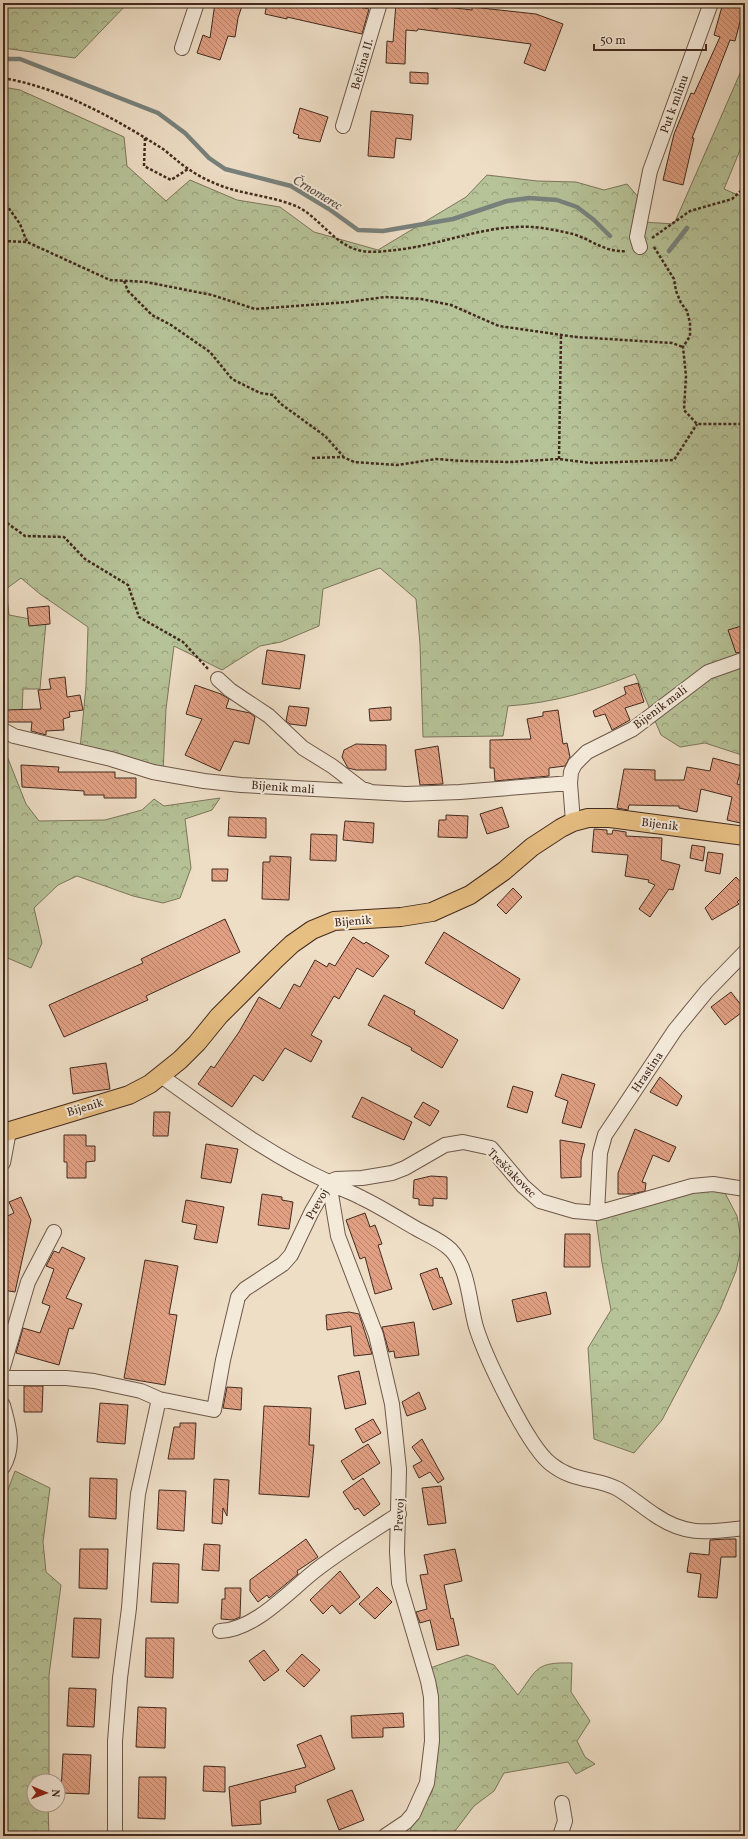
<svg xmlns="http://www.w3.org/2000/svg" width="748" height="1839" font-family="Vollkorn,serif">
<defs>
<pattern id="forest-crowns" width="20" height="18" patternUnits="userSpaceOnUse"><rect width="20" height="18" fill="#b6c297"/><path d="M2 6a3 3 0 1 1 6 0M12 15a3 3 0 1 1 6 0" fill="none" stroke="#969e7b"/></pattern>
<pattern id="building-back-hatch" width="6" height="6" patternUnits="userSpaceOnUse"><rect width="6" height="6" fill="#e1a083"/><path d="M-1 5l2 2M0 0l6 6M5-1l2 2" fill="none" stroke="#b8836b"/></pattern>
</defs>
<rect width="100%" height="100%" fill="#eedec6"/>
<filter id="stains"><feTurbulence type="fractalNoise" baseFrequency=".005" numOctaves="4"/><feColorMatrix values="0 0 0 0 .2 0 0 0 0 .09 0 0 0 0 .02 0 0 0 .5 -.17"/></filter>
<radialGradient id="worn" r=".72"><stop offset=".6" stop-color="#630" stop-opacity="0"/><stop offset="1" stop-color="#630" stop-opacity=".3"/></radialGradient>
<path fill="url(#forest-crowns)" stroke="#7c765b" d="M3 3H128L75 58 3 48Z
M745 62V138L724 189 745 198V756L705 743 680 747 661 735 635 674C593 691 553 703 508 706L503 736 423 737 420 644 416 599 380 568 323 589 319 626 281 642 260 646 222 670 174 646 166 709 163 773 80 749 86 686 88 627 40 594 21 578 6 589 9 615 46 622 40 689H23L22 712 3 718V87L20 90 124 137 127 166 166 201 190 180 237 200 280 207 314 232 378 250 466 197 487 175 537 181 576 182 604 190 627 184 640 199 643 222 674 224Z
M3 750 5 751 26 804 39 821 105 820 142 810 154 799 164 806 220 798 212 810 185 819 191 868 180 898 163 903 133 896 77 876 58 885 34 908 42 943 31 968 3 956Z
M707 1189 725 1193 737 1216 742 1244 736 1271 720 1310 662 1420 634 1453 594 1439 588 1348 611 1310 602 1263 596 1219Z
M15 1471 50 1488 43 1542 46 1572 61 1585 49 1675V1781H34V1805H48L49 1836H3V1554L7 1546 6 1495Z
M467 1655 494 1665 518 1695C538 1668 536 1662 572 1663L571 1692 590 1721 577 1741 585 1757 595 1764 576 1774 568 1762 504 1773 494 1791 474 1806 455 1831 454 1836H410L411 1826 432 1792 437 1761 436 1708 430 1668Z"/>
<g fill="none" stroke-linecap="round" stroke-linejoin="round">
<path stroke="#77817b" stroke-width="4.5" d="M3 59H20L158 113 185 133 209 158 225 169 291 186 329 209 358 230 383 231 453 219 507 201 529 198 557 200 577 207 594 220 610 236
M669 251 687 228"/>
</g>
<path fill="url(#building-back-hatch)" stroke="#432a1f" d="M215 3H243L238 18 235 37 228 36 220 60 197 53 203 35 210 38Z
M267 3H339L369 9 362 34 287 17V19L265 14Z
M396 3 438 9 439 6 472 10V7L536 14 563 24 545 71 524 63 531 44 418 29 417 31 406 30 405 64 386 63 387 41 393 42Z
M723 3H745L735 41 730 40 692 138H694L683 185 663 180 674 134 691 93 694 94 720 37 714 35Z
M410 72 428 73V84L410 83Z
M300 108 328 117 320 142 298 138 299 135 293 133Z
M371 111 413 115 411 140 396 138 394 158 368 156Z
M49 606 50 624 29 626 27 608Z
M745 625V651L736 653 728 630Z
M267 650 305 655 300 689 262 684Z
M65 677 67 697 80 695 83 710 69 712 70 717 63 719 64 730 46 731V735L31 731 32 722H6L5 710 41 709 38 690 51 689 49 679Z
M638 683 644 702 625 708 630 720 612 730 605 714 595 717 593 711 626 694 624 687Z
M195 685 221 694 229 699 226 708 250 713 255 717 249 744 234 741 220 771 185 755 202 719 186 714Z
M289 706 309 708 306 726 290 724 286 721Z
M391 707V720L370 721 369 709Z
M558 710 563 744 567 743 570 757 565 766 549 768V776L495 781 494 768H490V740L531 739 527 719 543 716V712Z
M356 744 386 745V770H356L348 768 342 757 344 750Z
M438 746 443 784 420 785 415 750Z
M713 758 742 766 737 784 745 786V824L727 820 732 797 701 789 697 812 679 808V806L629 805 628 810 617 808 624 769 655 770V780H684L687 767 710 771Z
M21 765 59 767 58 772H115V778H136V798H104V795H84V791L22 787Z
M502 807 509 827 487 834 480 814Z
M446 815 468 816 467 838 438 837 439 820H446Z
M229 817 266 818V838L228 836Z
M345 821 374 823 373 843 343 840Z
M594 829 607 830V834H612L613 830 626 832V836L662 838 661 860 680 865 673 890 669 889 650 917 639 909 655 885 648 882 649 880 625 876 628 855 592 852Z
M311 834 337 835 336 861 310 860Z
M692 845 705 847 703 861 690 858Z
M708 852 723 854 720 874 705 871Z
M270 856 291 857 289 900 262 899 263 862H270Z
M212 869H228L227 881H212Z
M736 877 745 887V895L737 902 739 904 712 920 705 908Z
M513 888 522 897 506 914 497 905Z
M225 919 240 952 146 996 148 1000 64 1037 49 1005 143 963 141 959Z
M444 932 520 979 503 1009 425 963Z
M353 937 364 944 366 942 389 956 373 977 357 968 339 999 334 996 311 1035 322 1041 311 1062 285 1048 263 1081 254 1075 232 1107 198 1084 211 1066 214 1068 239 1032 259 997 280 1009 294 984 300 987 315 960 327 967 329 963 335 966Z
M731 992 745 1010 725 1025 711 1007Z
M384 995 415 1011 414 1014 458 1040 442 1068 411 1050 412 1048 368 1025Z
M106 1063 110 1089 73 1094 70 1068Z
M562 1074 595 1084 581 1128 562 1123 568 1101 555 1096Z
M660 1077 682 1096 677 1106 650 1092Z
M513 1086 533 1092 527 1113 507 1107Z
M362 1097 412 1122 404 1140 352 1117Z
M423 1102 439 1111 430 1126 414 1117Z
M154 1112H170L168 1136H153Z
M635 1129 676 1147 669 1162 653 1155 642 1182 646 1183 645 1191 632 1194H618V1173Z
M64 1135H86V1146H95V1161L86 1162V1178H67V1162H64Z
M560 1140 585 1144 581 1160V1177L561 1178Z
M206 1144 238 1149 231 1183 201 1178Z
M431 1176 447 1177V1199L433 1198V1206L419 1205V1199L413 1198 414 1180Z
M262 1194 282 1197V1200L293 1202 289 1229 258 1225Z
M21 1197 31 1220 15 1292 3 1290V1218L14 1213 9 1202Z
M186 1200 224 1207 217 1243 194 1239 197 1225 182 1222Z
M365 1213 370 1227 375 1225 382 1244 378 1245 392 1289 375 1294 365 1257 360 1259 346 1220Z
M565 1234H590V1267H564Z
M62 1247 85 1258 66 1298 82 1304 73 1329 69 1328 59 1365 16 1353 23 1328 40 1333 50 1306 42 1303 54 1269 46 1266 54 1251 59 1253Z
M145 1260 178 1266 169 1314 177 1315 165 1385 124 1378Z
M437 1268 440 1278 442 1277 452 1304 433 1310 420 1274Z
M546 1292 551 1314 517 1322 512 1300Z
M349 1312 359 1314 372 1354 354 1356 351 1326 327 1330 326 1315Z
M414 1322 419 1355 395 1358 394 1351 389 1352 382 1327Z
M359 1371 366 1404 345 1409 338 1376Z
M24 1386H43L42 1412H24Z
M227 1387 242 1388 241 1410 223 1408Z
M419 1392 426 1409 407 1416 402 1402Z
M100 1403 128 1405 125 1444 97 1442Z
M264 1406 311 1408 309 1445H314L309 1497 259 1494Z
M373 1419 381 1433 363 1443 355 1429Z
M180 1423H196L194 1459H168L174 1427H180Z
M422 1439 444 1479 438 1483 430 1472 419 1478 413 1466 422 1461 412 1447Z
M368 1444 380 1463 353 1480 341 1461Z
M90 1478 117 1479 116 1519 89 1517Z
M363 1478 380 1504 364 1516 358 1508 355 1510 343 1492Z
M214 1479 229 1480 227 1516 223 1508 222 1524 212 1523Z
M441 1486 446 1523 428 1525 422 1488Z
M159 1490 186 1491 184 1531 157 1529Z
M306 1539 318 1557 297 1571 298 1574 269 1598 267 1595 258 1602 250 1591V1580Z
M727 1539H736V1557H721L717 1598 698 1597 701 1574 687 1572 690 1553 709 1555 710 1540Z
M204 1544 220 1545 219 1571 202 1570Z
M80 1549H108L107 1589 79 1588Z
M455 1549 462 1581 444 1585 451 1619 453 1618 459 1645 437 1650 430 1620 420 1623 416 1612 427 1609 420 1575 428 1574 424 1555Z
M153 1563 179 1564 178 1603 151 1602Z
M340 1571 360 1597 340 1614 332 1605 323 1614 310 1600Z
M377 1587 392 1602 375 1619 359 1604Z
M225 1588H241L240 1617 233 1620 221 1619 222 1599H225Z
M74 1618 101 1619 99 1658 72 1657Z
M146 1638H174L173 1678 145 1677Z
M264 1650 279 1670 264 1681 249 1661Z
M302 1654 320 1670 304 1687 286 1671Z
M69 1688 96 1689 94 1727 67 1726Z
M138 1707 166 1708 165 1748 136 1747Z
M403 1713 404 1727 383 1728V1737L352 1738 351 1716Z
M321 1735 335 1769 295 1786 296 1792 260 1801 261 1824 232 1826 229 1787 306 1767 297 1745Z
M63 1754 91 1755 89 1794 61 1793Z
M204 1766 225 1767V1792L203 1791Z
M139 1777H166L165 1819 138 1818Z
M352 1790 364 1820 339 1830 327 1800Z"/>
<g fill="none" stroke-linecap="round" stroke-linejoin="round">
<g stroke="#6e5749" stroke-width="16">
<path id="minor" d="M182 48 197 3
M343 126 380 3
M640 247 637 237 650 171 711 3
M218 679 230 690 269 716 303 748 332 766 362 789 369 791
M3 730 14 736 111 759 153 772 204 781 241 785 406 794 460 792 570 783 573 822
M570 783 571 772 575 764 587 752 633 729 708 672 745 659
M161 1076C215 1114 268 1155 329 1182L338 1236 376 1335 392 1404 399 1469 397 1552 399 1583 428 1681 431 1697 432 1741 427 1783 413 1814 406 1822 385 1836
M3 1163 9 1131
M329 1182C340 1189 351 1192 362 1198 381 1207 399 1219 417 1229 428 1235 442 1241 451 1250 469 1269 469 1303 476 1327 485 1356 528 1447 551 1464 575 1483 595 1477 618 1489 631 1497 643 1507 655 1515 687 1537 709 1532 745 1528
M329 1182 336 1179 362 1178 392 1173 405 1168 445 1145 463 1142 491 1148 523 1186 540 1201 574 1211 597 1213 692 1186 713 1184 745 1189
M597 1213 600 1153 605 1135 675 1030 707 991 745 952
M3 1367 28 1282 54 1232
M3 1378H66L94 1381 141 1391 159 1399 214 1410 223 1360 238 1297 245 1289 283 1264 291 1255 312 1211 329 1182
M3 1405C9 1427 15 1446 3 1467
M220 1631C255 1630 289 1591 316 1570 342 1550 371 1532 399 1514
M115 1836V1741L120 1678 129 1608 136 1515 138 1494 159 1399
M560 1836 565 1821 562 1803"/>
</g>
<g stroke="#432a1f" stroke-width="20">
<path id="major" d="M3 1133 129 1095 150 1084 180 1060 197 1043 219 1016 276 959 292 944 312 930 334 921 401 917 432 912 470 895 504 871 532 847 561 828 573 822 588 818H610L745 836"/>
</g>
<path stroke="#432a1f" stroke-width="2.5" stroke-dasharray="3 2" stroke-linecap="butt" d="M3 78C61 88 114 118 163 149 171 155 178 162 187 168 195 174 205 179 214 183 241 195 271 195 298 207 320 218 335 246 362 251 373 253 385 251 396 250 441 245 487 224 533 227 545 228 560 231 573 234 592 240 606 253 627 251
M145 138 144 166 171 180 188 169
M3 200 20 224 27 242
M652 238 690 211 732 199 745 187
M3 241 27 242 110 280 146 282 212 295 255 309 348 302 385 297 421 299 451 305 499 326 576 337 672 343 683 347
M654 247 674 279 676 291 681 303 687 311 690 323V336L683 347 686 376 684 410 697 424H745
M124 281 128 291 152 315 171 325 210 352 232 379 260 393 273 395 281 404 325 436 343 456
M312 458 343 457 354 462 397 465 436 459 463 461 509 462 559 459 591 463 674 460 697 424
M559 459 561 335
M3 520 25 536 64 537 85 559 128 585 139 617 183 642 209 670
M3 562V591"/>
<use href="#minor" stroke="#f4eada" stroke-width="14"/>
<use href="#major" stroke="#e7bf83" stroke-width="18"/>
</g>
<g text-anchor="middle" stroke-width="4" stroke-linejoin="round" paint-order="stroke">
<g font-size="12" fill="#432a1f" stroke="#f4eada">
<text transform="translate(362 64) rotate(-74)" y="4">Belčina II.</text>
<text transform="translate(674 104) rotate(-70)" y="4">Put k mlinu</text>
<text transform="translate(660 707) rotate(-37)" y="4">Bijenik mali</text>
<text transform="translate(283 787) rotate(4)" y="4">Bijenik mali</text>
<text transform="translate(660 824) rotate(7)" y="4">Bijenik</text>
<text transform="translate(353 921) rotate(-5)" y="4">Bijenik</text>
<text transform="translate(647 1072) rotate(-56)" y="4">Hrastina</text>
<text transform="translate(85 1107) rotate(-17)" y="4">Bijenik</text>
<text transform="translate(512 1173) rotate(45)" y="4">Treščakovec</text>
<text transform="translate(317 1204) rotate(-61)" y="4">Prevoj</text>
<text transform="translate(399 1515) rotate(-87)" y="4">Prevoj</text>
</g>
<g font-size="13" font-style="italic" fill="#594e46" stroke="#f4eada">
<text transform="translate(318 192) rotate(31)" y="5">Črnomerec</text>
</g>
</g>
<rect width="748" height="1839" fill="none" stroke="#eedec6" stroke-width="16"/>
<rect x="4" y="4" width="740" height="1831" fill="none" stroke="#432a1f" stroke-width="2"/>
<rect x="8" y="8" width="732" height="1823" fill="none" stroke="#432a1f"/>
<g transform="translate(46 1793) rotate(92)"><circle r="19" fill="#f4eada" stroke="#ad9d8f"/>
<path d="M0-3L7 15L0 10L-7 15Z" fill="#8f2418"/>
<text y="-6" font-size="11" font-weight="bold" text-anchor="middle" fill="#432a1f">N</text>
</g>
<path d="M594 44v6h112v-6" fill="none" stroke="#432a1f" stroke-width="2"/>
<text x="600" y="44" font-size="12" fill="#432a1f" stroke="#f4eada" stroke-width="3" paint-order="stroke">50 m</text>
<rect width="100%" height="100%" filter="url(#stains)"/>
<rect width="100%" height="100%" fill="url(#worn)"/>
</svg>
